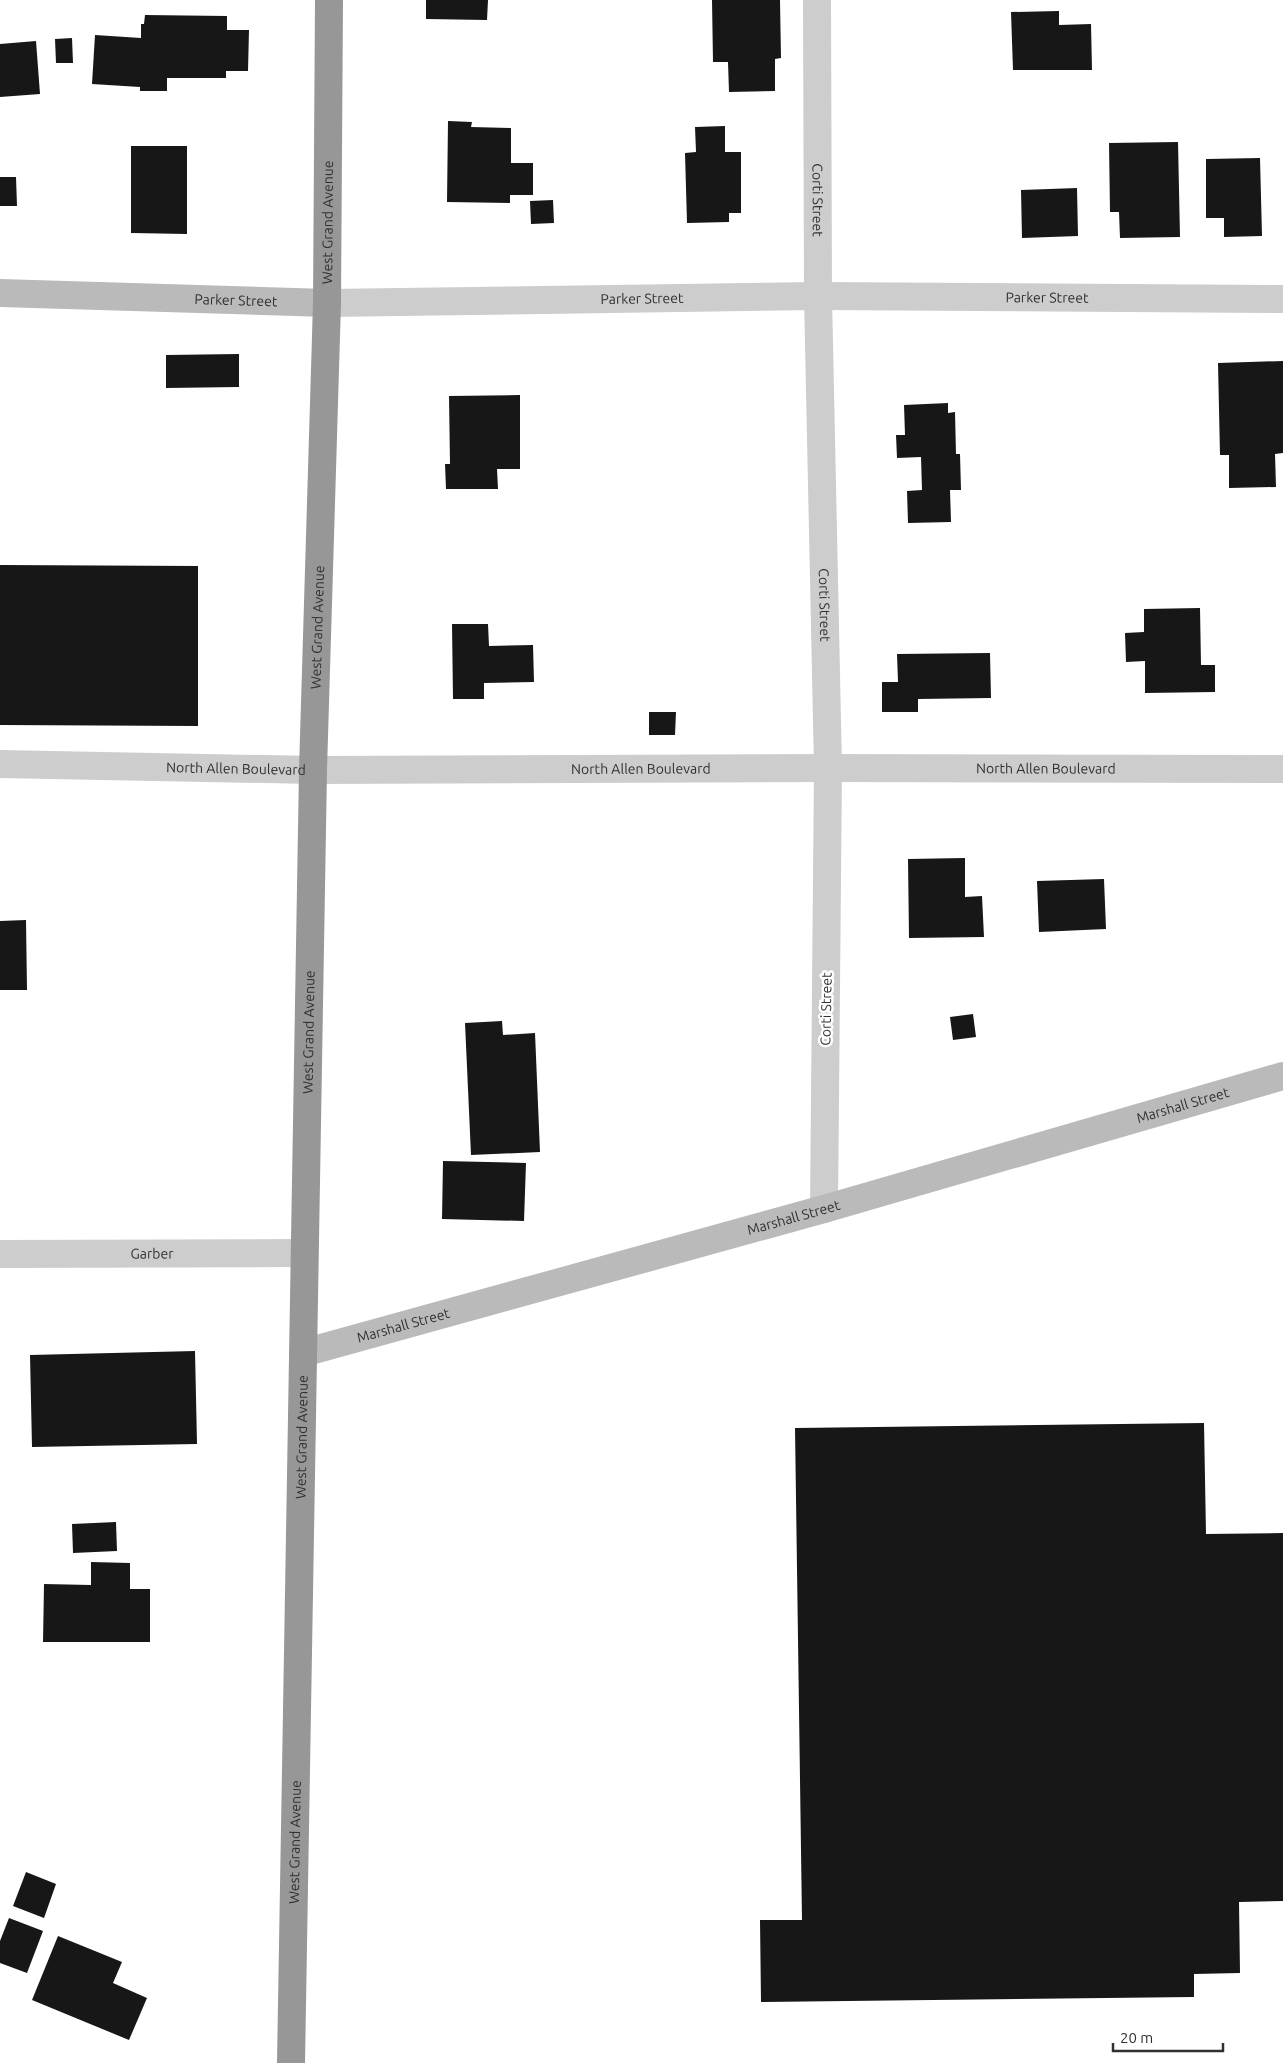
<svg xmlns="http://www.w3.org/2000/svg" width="1283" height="2063" font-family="Ubuntu,sans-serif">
<rect width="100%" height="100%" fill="#fff"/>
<path fill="#171717" d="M426 0H488L487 20 426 19Z
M712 0H780L781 58 775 59V91L729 92 728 62H713Z
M1059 11V25L1091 24 1092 70H1013L1011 12Z
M145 15 227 16V30H249L248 71H226V78H167V91H140V87L92 84 95 35 141 38V24H144Z
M72 38 73 63H56L55 39Z
M36 41 40 94 0 97V44Z
M448 121 472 122 471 127 511 128V163H533V195H510V203L447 202Z
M725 126V152H741V213H729V222L687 223 685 153 696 152 695 127Z
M1178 142 1180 237 1120 238 1119 212H1110L1109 143Z
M131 146H187V234L131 233Z
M1260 158 1262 236 1224 237V218H1206V159Z
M0 177H16L17 206H0Z
M1077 188 1078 236 1022 238 1021 190Z
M553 200 554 223 531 224 530 201Z
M239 354V387L166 388V355Z
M1283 361V453L1275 454 1276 487 1229 488V455H1220L1218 363Z
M520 395V469H497L498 489H446L445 464H450L449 396Z
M948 403V413L955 412 956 454H960L961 490H950L951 522 908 523 907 491 922 490 921 457 897 458 896 435H905L904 405Z
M0 565 198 566V726L0 725Z
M1200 608 1201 665H1215V692L1145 693V661L1126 662 1125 633 1144 632V609Z
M452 624H488L489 646 533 645 534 682 484 683V699H453Z
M990 653 991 698 918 699V712H882V682H898L897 654Z
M649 712H676L675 735H649Z
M965 858V897L982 896 984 937 909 938 908 859Z
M1104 879 1106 929 1039 932 1037 881Z
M26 920 27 990H0V921Z
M973 1014 976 1037 953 1040 950 1017Z
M502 1021 503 1035 535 1033 540 1152 471 1155 465 1023Z
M443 1161 526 1163 524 1221 442 1219Z
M195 1351 197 1444 32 1447 30 1355Z
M1204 1423 1206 1534 1283 1533V1901L1239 1902 1240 1973 1194 1974V1997L761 2002 760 1920H802L795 1428Z
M116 1522 117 1551 73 1553 72 1524Z
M91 1562 130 1563V1589H150V1642H43L44 1584 91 1585Z
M26 1872 56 1884 44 1918 13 1906Z
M9 1918 43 1931 27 1973 0 1963V1941Z
M58 1936 122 1962 113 1983 147 1998 129 2040 32 2000Z"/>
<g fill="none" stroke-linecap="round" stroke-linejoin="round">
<g stroke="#cdcdcd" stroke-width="28">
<path id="s1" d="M817 0 818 296 828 768 824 1209"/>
<path id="s2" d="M327 303 818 296 1283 299"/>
<path id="s3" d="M0 764 313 770 828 768 1283 769"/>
<path id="s4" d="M0 1254 304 1253"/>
</g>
<g stroke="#bababa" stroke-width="28">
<path id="s5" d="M0 293 327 303"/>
<path id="s6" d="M303 1353 824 1209 1283 1076"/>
</g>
<path stroke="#979797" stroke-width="28" id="s7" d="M291 2063 313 770 327 303 329 0"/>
</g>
<g text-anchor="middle" stroke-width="5" stroke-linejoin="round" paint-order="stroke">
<g font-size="14" fill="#303030" stroke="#fff">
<text dy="5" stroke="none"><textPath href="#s1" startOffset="200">Corti Street</textPath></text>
<text dy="5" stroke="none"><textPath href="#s7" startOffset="1841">West Grand Avenue</textPath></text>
<text dy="5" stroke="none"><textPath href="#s2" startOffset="720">Parker Street</textPath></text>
<text dy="5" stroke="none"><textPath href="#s2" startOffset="315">Parker Street</textPath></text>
<text dy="5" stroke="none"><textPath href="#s5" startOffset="236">Parker Street</textPath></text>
<text dy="5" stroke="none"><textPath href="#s1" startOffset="605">Corti Street</textPath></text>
<text dy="5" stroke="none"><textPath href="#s7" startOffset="1436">West Grand Avenue</textPath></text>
<text dy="5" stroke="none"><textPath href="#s3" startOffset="236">North Allen Boulevard</textPath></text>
<text dy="5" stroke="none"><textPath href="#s3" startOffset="641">North Allen Boulevard</textPath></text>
<text dy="5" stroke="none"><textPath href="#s3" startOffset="1046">North Allen Boulevard</textPath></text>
<text transform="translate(826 1009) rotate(-89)" y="5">Corti Street</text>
<text dy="5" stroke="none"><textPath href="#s7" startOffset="1031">West Grand Avenue</textPath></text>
<text dy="5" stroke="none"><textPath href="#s6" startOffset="914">Marshall Street</textPath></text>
<text dy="5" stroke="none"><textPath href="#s6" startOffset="509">Marshall Street</textPath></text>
<text dy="5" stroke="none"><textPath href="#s4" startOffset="152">Garber</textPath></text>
<text dy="5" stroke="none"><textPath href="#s6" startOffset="104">Marshall Street</textPath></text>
<text dy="5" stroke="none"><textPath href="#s7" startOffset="626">West Grand Avenue</textPath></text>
<text dy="5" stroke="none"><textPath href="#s7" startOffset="221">West Grand Avenue</textPath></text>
</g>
</g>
<path d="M1113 2043v8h110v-8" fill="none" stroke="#303030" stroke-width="2.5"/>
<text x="1120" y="2043" font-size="15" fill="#303030" stroke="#ffffff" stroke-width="4" paint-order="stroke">20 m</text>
</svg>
